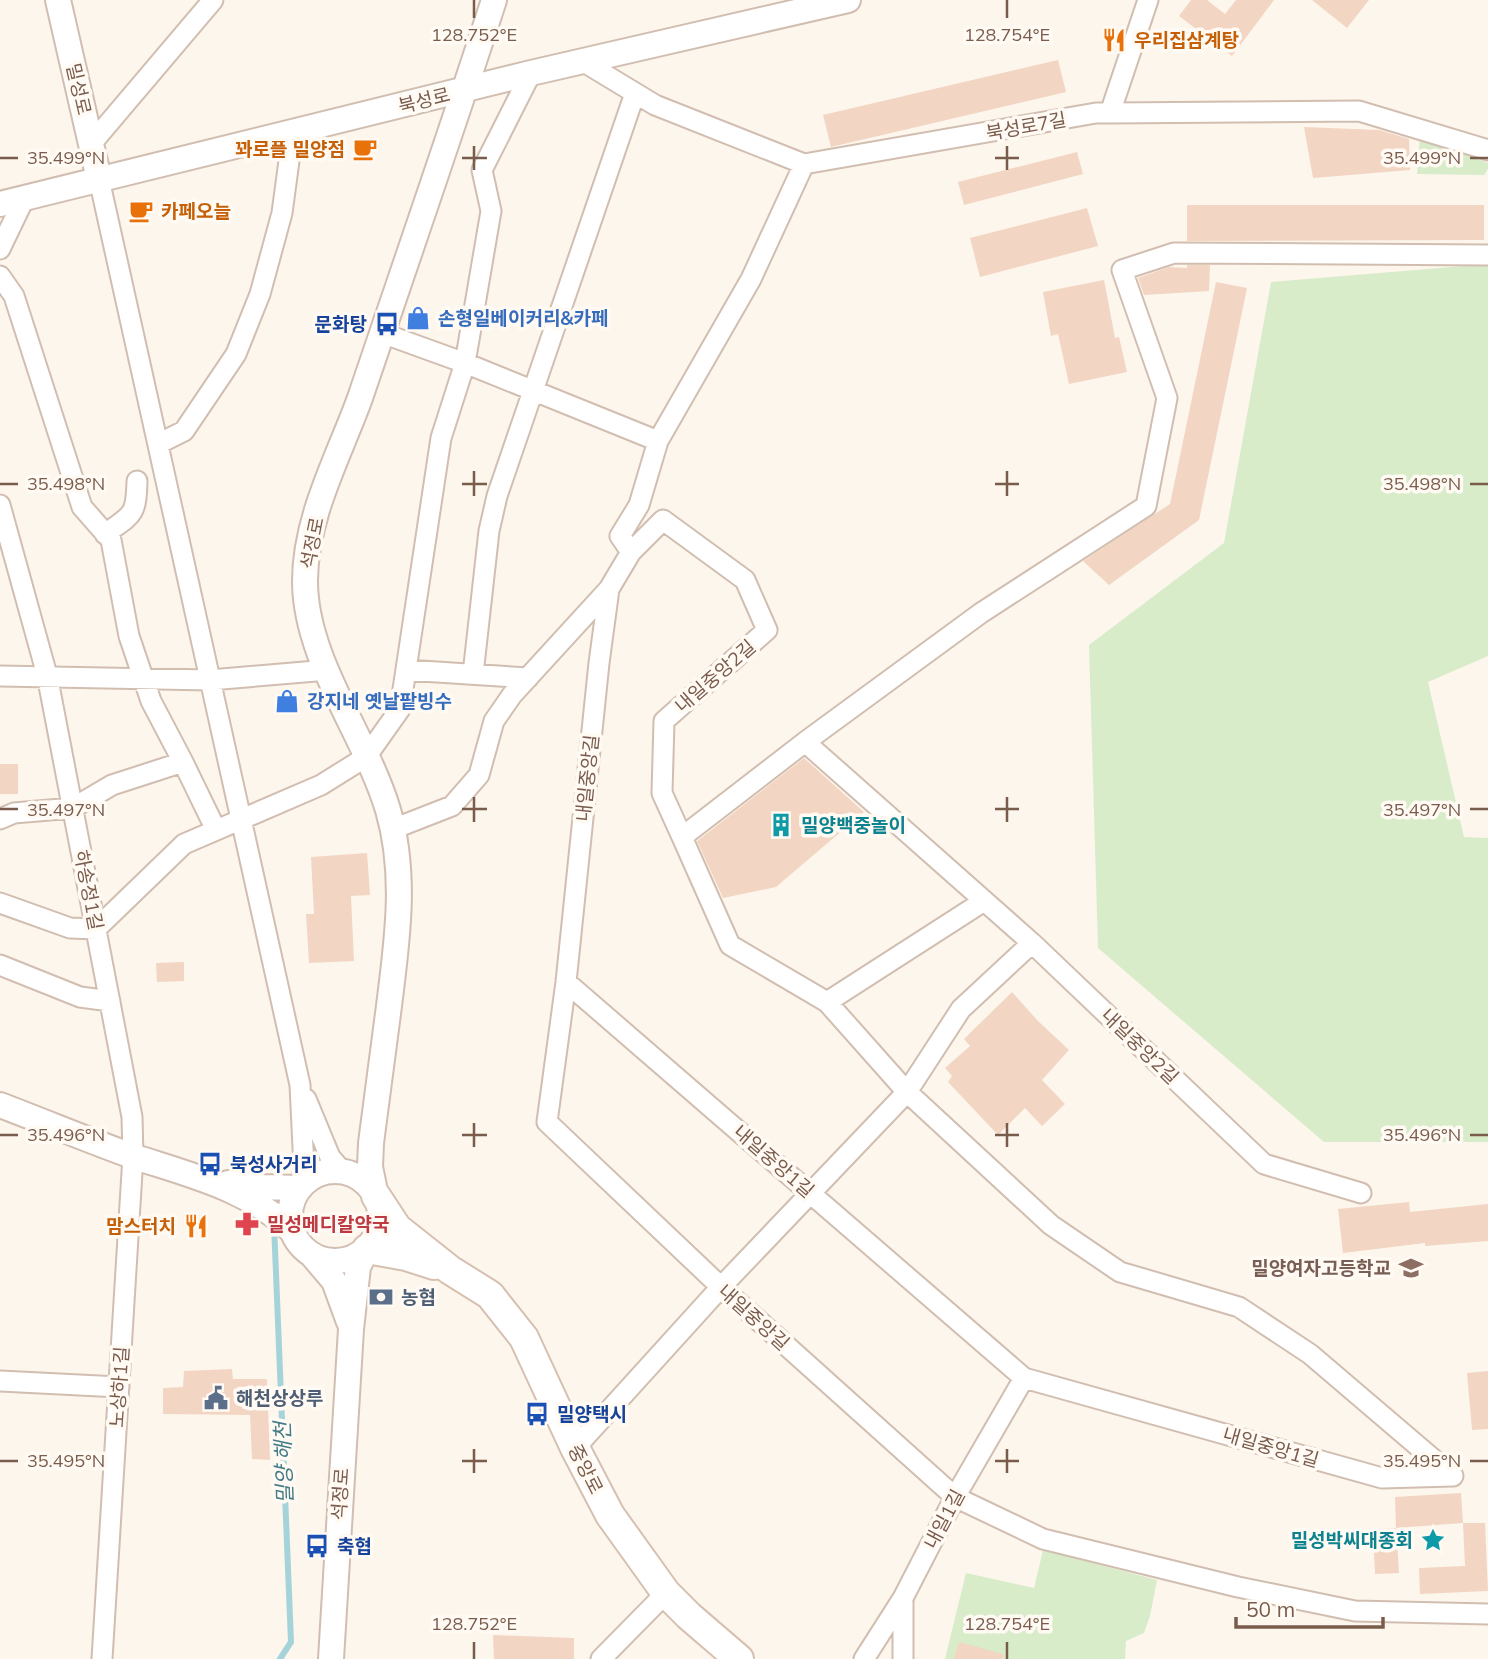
<svg xmlns="http://www.w3.org/2000/svg" width="1488" height="1659" font-family="Mulish,'Noto Sans KR',sans-serif">
<rect width="100%" height="100%" fill="#fdf6ec"/>
<path fill="#d8ecc9" d="M1420 136 1488 163V169L1484 175 1417 174Z
M1488 264V656L1428 682 1464 837 1488 838V1142H1324L1098 948 1089 645 1224 543 1271 282Z
M1043 1550 1157 1580 1150 1616 1144 1633 1126 1641 1125 1659H945L966 1573 1034 1588Z"/>
<g fill="none" stroke-linecap="round" stroke-linejoin="round">
<path stroke="#a5d3da" stroke-width="6" d="M274 1224 291 1642 280 1659"/>
</g>
<path fill="#f3d5c3" d="M1191 0H1207L1225 14 1236 0H1274L1232 56 1179 16Z
M1312 0H1369L1347 28Z
M1058 60 1066 92 831 147 823 115Z
M1304 127 1379 130 1409 139 1410 170 1313 178Z
M1077 152 1083 174 964 205 958 182Z
M1187 205H1484V240L1187 241Z
M1087 208 1098 246 980 277 970 238Z
M1187 265H1210L1209 291 1144 295 1138 278 1169 267 1187 268Z
M1104 280 1115 338 1119 337 1127 372 1069 384 1058 334 1051 336 1043 292Z
M1216 282 1247 288 1199 520 1109 585 1083 561 1170 504Z
M804 758 864 812 776 887 723 898 697 841Z
M0 764H18V794H0Z
M367 853 370 895 351 896 354 961 309 963 306 914H314L311 857Z
M184 962V981L157 982 156 963Z
M1012 992 1038 1021 1069 1050 1042 1080 1065 1104 1042 1126 1025 1108 998 1135 948 1082 952 1076 945 1068 970 1046 964 1039Z
M1409 1202 1410 1212 1488 1204V1241L1425 1246V1243L1343 1253 1338 1209Z
M232 1369 233 1379H267L270 1460 252 1459 250 1415 163 1414V1388L183 1387 184 1371Z
M1488 1371V1429L1472 1430 1467 1373Z
M1461 1493 1463 1523 1396 1528 1395 1497Z
M1463 1523H1485L1488 1591 1420 1594 1419 1568 1465 1566Z
M1396 1528 1399 1573 1375 1574 1373 1529Z
M493 1635 574 1638V1659H494Z
M959 1642 1003 1654V1659H954Z"/>
<g fill="none" stroke-linecap="round" stroke-linejoin="round">
<g stroke="#d1beb0" stroke-width="23">
<path id="minor" d="M584 62 655 105 804 164 1096 113H1110L1359 111 1488 150
M1110 113 1148 0
M91 144 213 0
M99 179 300 1085 304 1169 300 1188
M0 249 25 197
M0 276 14 296 82 507 111 540 129 636 151 701 183 762
M382 333 465 363 658 441 639 505 620 536 631 552
M658 441 751 279 804 164
M158 444 184 431 236 354 260 294 282 213 293 131
M0 505 47 675 132 1117 133 1156 102 1659
M105 534C133 514 136 516 137 481
M609 589 599 663 566 982 547 1122 721 1287 955 1497 1043 1539 1238 1587 1355 1611 1488 1614
M406 670 528 678
M473 674 489 531 497 496 635 93
M0 676 210 680 328 670
M805 742 981 613 1146 506 1167 398 1122 270 1174 253 1488 255
M0 819 14 813 73 808 112 785 183 762 216 830
M393 829 452 806 479 775 494 721 512 695 609 589 631 552 663 520 745 580 767 630 664 721 662 793 682 837 805 742 1032 943 1264 1164 1361 1193
M682 837 730 945 827 1002 984 901
M0 903 70 928 96 929 184 844 321 785 366 757 400 709 441 438 465 363 491 211 482 170 531 73
M0 965 80 997 110 1001
M566 982 1024 1378 1382 1478 1453 1476 1310 1354 1239 1307 1120 1272 1051 1225 907 1092 827 1002
M306 1099 330 1157 342 1171
M0 1381 119 1387
M575 1448 721 1287 907 1092 961 1009 1032 943
M601 1659 666 1593
M864 1659 903 1598 955 1497 1024 1378
M903 1659V1599"/>
</g>
<g stroke="#d1beb0" stroke-width="28">
<path id="tertiary" d="M58 0 99 179
M0 204 531 73 848 0
M0 1105C45 1122 90 1141 135 1157 190 1175 250 1189 293 1232
M290 1216a45 45 0 1 1 90 0a45 45 0 1 1-90 0Z
M228 1183 262 1187 300 1188
M376 1196 370 1167 371 1143C377 1098 383 1052 389 1006 397 941 407 875 388 810 366 736 305 660 305 581 305 517 339 456 360 398 405 265 451 133 494 0
M312 1255 334 1281 349 1322
M331 1659 351 1329 358 1267 367 1249"/>
</g>
<g stroke="#d6c0b0" stroke-width="32">
<path id="secondary" d="M376 1196 397 1228 450 1270 490 1295 524 1338 575 1448 610 1515 666 1593 689 1616 739 1659
M367 1249 406 1256 434 1265"/>
</g>
<use href="#minor" stroke="#fff" stroke-width="19"/>
<use href="#tertiary" stroke="#fff" stroke-width="24"/>
<use href="#secondary" stroke="#fff" stroke-width="28"/>
</g>
<path fill="none" stroke="#7a5c4d" stroke-width="2.5" d="M474 0V18M1007 0V18M474 146V170M1007 146V170M0 158H18M462 158H487M995 158H1019M1470 158H1488M474 471V496M1007 471V496M0 484H18M462 484H487M995 484H1019M1470 484H1488M474 797V822M1007 797V822M0 809H18M462 809H487M995 809H1019M1470 809H1488M474 1123V1147M1007 1123V1147M0 1135H18M462 1135H487M995 1135H1019M1470 1135H1488M474 1449V1473M1007 1449V1473M0 1461H18M462 1461H487M995 1461H1019M1470 1461H1488M474 1642V1659M1007 1642V1659"/>
<defs>
<g id="restaurant-bare" transform="scale(1.89)"><path d="M-5-6h1v4h1v-4h1v4h1v-4h1v5L-1.5 .5V6h-2V.5L-5-1ZM5-6V6H3V1.5H1.5Q1.5-4 5-6Z" fill="#e8710a" stroke="#fffaf3" stroke-width="2.5" paint-order="stroke"/></g>
<g id="cafe-bare" transform="scale(1.89)"><path d="M-5.5-4.5H6V0H3Q3 3.5 0 3.5H-2.5Q-5.5 3.5-5.5 0ZM3-3.2v2h1.7v-2ZM-6 4.5H4V6H-6Z" fill="#e8710a" stroke="#fffaf3" stroke-width="2.5" paint-order="stroke"/></g>
<g id="shop-bare" transform="scale(1.89)"><path d="M-5-2.5h2.3a2.7 3.5 0 0 1 5.4 0H5L5.5 6h-11ZM-1.5-2.5h3a1.5 2.3 0 0 0-3 0Z" fill="#3f7fe0" stroke="#fffaf3" stroke-width="2.5" paint-order="stroke"/></g>
<g id="bus-bare" transform="scale(1.89)"><path d="M-5-6H5V4H4V6H2V4H-2V6H-4V4H-5ZM-3.5-4V0h7V-4ZM-3.5 1.2v1.5H-2V1.2ZM2 1.2v1.5H3.5V1.2Z" fill="#1a4fb4" stroke="#fffaf3" stroke-width="2.5" paint-order="stroke"/></g>
<g id="building-bare" transform="scale(1.89)"><path d="M-4-6H4V6H1V3H-1V6H-4ZM-2.5-4.3h1.7v1.8h-1.7ZM.8-4.3h1.7v1.8H.8ZM-2.5-1h1.7V.8h-1.7ZM.8-1h1.7V.8H.8Z" fill="#0f9aa8" stroke="#fffaf3" stroke-width="2.5" paint-order="stroke"/></g>
<g id="pharmacy-bare" transform="scale(1.89)"><path d="M-2-6h4v4h4v4h-4v4h-4v-4h-4v-4h4Z" fill="#e0444e" stroke="#fffaf3" stroke-width="2.5" paint-order="stroke"/></g>
<g id="school-bare" transform="scale(1.89)"><path d="M0-5L7-2L0 1L-7-2ZM-4 1L0 2.5L4 1V4Q0 6-4 4Z" fill="#8d6e63" stroke="#fffaf3" stroke-width="2.5" paint-order="stroke"/></g>
<g id="bank-bare" transform="scale(1.89)"><path d="M-6-4H6V4H-6ZM0-2.3a2.3 2.3 0 1 0 0 4.6a2.3 2.3 0 1 0 0-4.6Z" fill="#5c6f8a" stroke="#fffaf3" stroke-width="2.5" paint-order="stroke"/></g>
<g id="civic-bare" transform="scale(1.89)"><path d="M-.6-6.5H3V-4.5H.6V-3L4-1V1h2V6H-6V1h2V-1L-.6-3ZM-1.2 2.5V6h2.4V2.5Z" fill="#5c6f8a" stroke="#fffaf3" stroke-width="2.5" paint-order="stroke"/></g>
<g id="sight-bare" transform="scale(1.89)"><path d="M0-6L1.8-2.2L6-1.7L2.9 1.2L3.7 5.4L0 3.3L-3.7 5.4L-2.9 1.2L-6-1.7L-1.8-2.2Z" fill="#0f9aa8" stroke="#fffaf3" stroke-width="2.5" paint-order="stroke"/></g>
</defs>
<g fill-rule="evenodd">
<use href="#restaurant-bare" x="1114" y="40"/>
<use href="#cafe-bare" x="365" y="149"/>
<use href="#cafe-bare" x="141" y="211"/>
<use href="#shop-bare" x="418" y="318"/>
<use href="#bus-bare" x="387" y="324"/>
<use href="#shop-bare" x="287" y="701"/>
<use href="#building-bare" x="781" y="825"/>
<use href="#bus-bare" x="210" y="1164"/>
<use href="#pharmacy-bare" x="247" y="1224"/>
<use href="#restaurant-bare" x="196" y="1226"/>
<use href="#school-bare" x="1411" y="1268"/>
<use href="#bank-bare" x="381" y="1297"/>
<use href="#civic-bare" x="216" y="1398"/>
<use href="#bus-bare" x="537" y="1414"/>
<use href="#sight-bare" x="1433" y="1540"/>
<use href="#bus-bare" x="317" y="1546"/>
</g>
<g text-anchor="middle" stroke-width="7" stroke-linejoin="round" paint-order="stroke">
<g font-size="19" font-weight="bold" fill="#c56008" stroke="#fffaf3" text-anchor="start">
<text x="1134" y="47">우리집삼계탕</text>
<text x="345" y="156" text-anchor="end">꽈로플 밀양점</text>
<text x="161" y="218">카페오늘</text>
<text x="176" y="1233" text-anchor="end">맘스터치</text>
</g>
<g font-size="19" fill="#7a5c4d" stroke="#fffaf3">
<text transform="translate(79 89) rotate(77)" y="7">밀성로</text>
<text transform="translate(424 100) rotate(-14)" y="7">북성로</text>
<text transform="translate(1026 126) rotate(-10)" y="7">북성로7길</text>
<text transform="translate(312 543) rotate(-79)" y="7">석정로</text>
<text transform="translate(715 676) rotate(-41)" y="7">내일중앙2길</text>
<text transform="translate(587 778) rotate(-84)" y="7">내일중앙길</text>
<text transform="translate(89 890) rotate(79)" y="7">하송정1길</text>
<text transform="translate(1140 1046) rotate(44)" y="7">내일중앙2길</text>
<text transform="translate(774 1161) rotate(41)" y="7">내일중앙1길</text>
<text transform="translate(754 1317) rotate(42)" y="7">내일중앙길</text>
<text transform="translate(119 1387) rotate(-86)" y="7">노상하1길</text>
<text transform="translate(1271 1447) rotate(16)" y="7">내일중앙1길</text>
<text transform="translate(586 1469) rotate(63)" y="7">중앙로</text>
<text transform="translate(340 1494) rotate(-86)" y="7">석정로</text>
<text transform="translate(944 1519) rotate(-62)" y="7">내일1길</text>
</g>
<g font-size="19" font-weight="bold" fill="#366cbe" stroke="#fffaf3" text-anchor="start">
<text x="438" y="325">손형일베이커리&amp;카페</text>
<text x="307" y="708">강지네 옛날팥빙수</text>
</g>
<g font-size="19" font-weight="bold" fill="#164399" stroke="#fffaf3" text-anchor="start">
<text x="367" y="331" text-anchor="end">문화탕</text>
<text x="230" y="1171">북성사거리</text>
<text x="557" y="1421">밀양택시</text>
<text x="337" y="1553">축협</text>
</g>
<g font-size="19" font-weight="bold" fill="#0d838f" stroke="#fffaf3" text-anchor="start">
<text x="801" y="832">밀양백중놀이</text>
<text x="1413" y="1547" text-anchor="end">밀성박씨대종회</text>
</g>
<g font-size="19" font-weight="bold" fill="#be3a42" stroke="#fffaf3" text-anchor="start">
<text x="267" y="1231">밀성메디칼약국</text>
</g>
<g font-size="19" font-weight="bold" fill="#785e54" stroke="#fffaf3" text-anchor="end">
<text x="1391" y="1275">밀양여자고등학교</text>
</g>
<g font-size="19" font-weight="bold" fill="#4e5e75" stroke="#fffaf3" text-anchor="start">
<text x="401" y="1304">농협</text>
<text x="236" y="1405">해천상상루</text>
</g>
<g font-size="21" font-style="italic" fill="#437c86" stroke="#fffaf3">
<text transform="translate(284 1463) rotate(-92)" y="7">밀양 해천</text>
</g>
</g>
<g font-size="18" text-anchor="middle" fill="#7a5c4d" stroke="#fffaf3" stroke-width="7" stroke-linejoin="round" paint-order="stroke">
<text x="474" y="41">128.752°E</text>
<text x="1007" y="41">128.754°E</text>
<text x="66" y="164">35.499°N</text>
<text x="1422" y="164">35.499°N</text>
<text x="66" y="490">35.498°N</text>
<text x="1422" y="490">35.498°N</text>
<text x="66" y="816">35.497°N</text>
<text x="1422" y="816">35.497°N</text>
<text x="66" y="1141">35.496°N</text>
<text x="1422" y="1141">35.496°N</text>
<text x="66" y="1467">35.495°N</text>
<text x="1422" y="1467">35.495°N</text>
<text x="474" y="1630">128.752°E</text>
<text x="1007" y="1630">128.754°E</text>
</g>
<path d="M1236 1617v10h147v-10" fill="none" stroke="#7a5c4d" stroke-width="3.5"/>
<text x="1246" y="1617" font-size="21" fill="#7a5c4d" stroke="#fffaf3" stroke-width="5" paint-order="stroke">50 m</text>
</svg>
